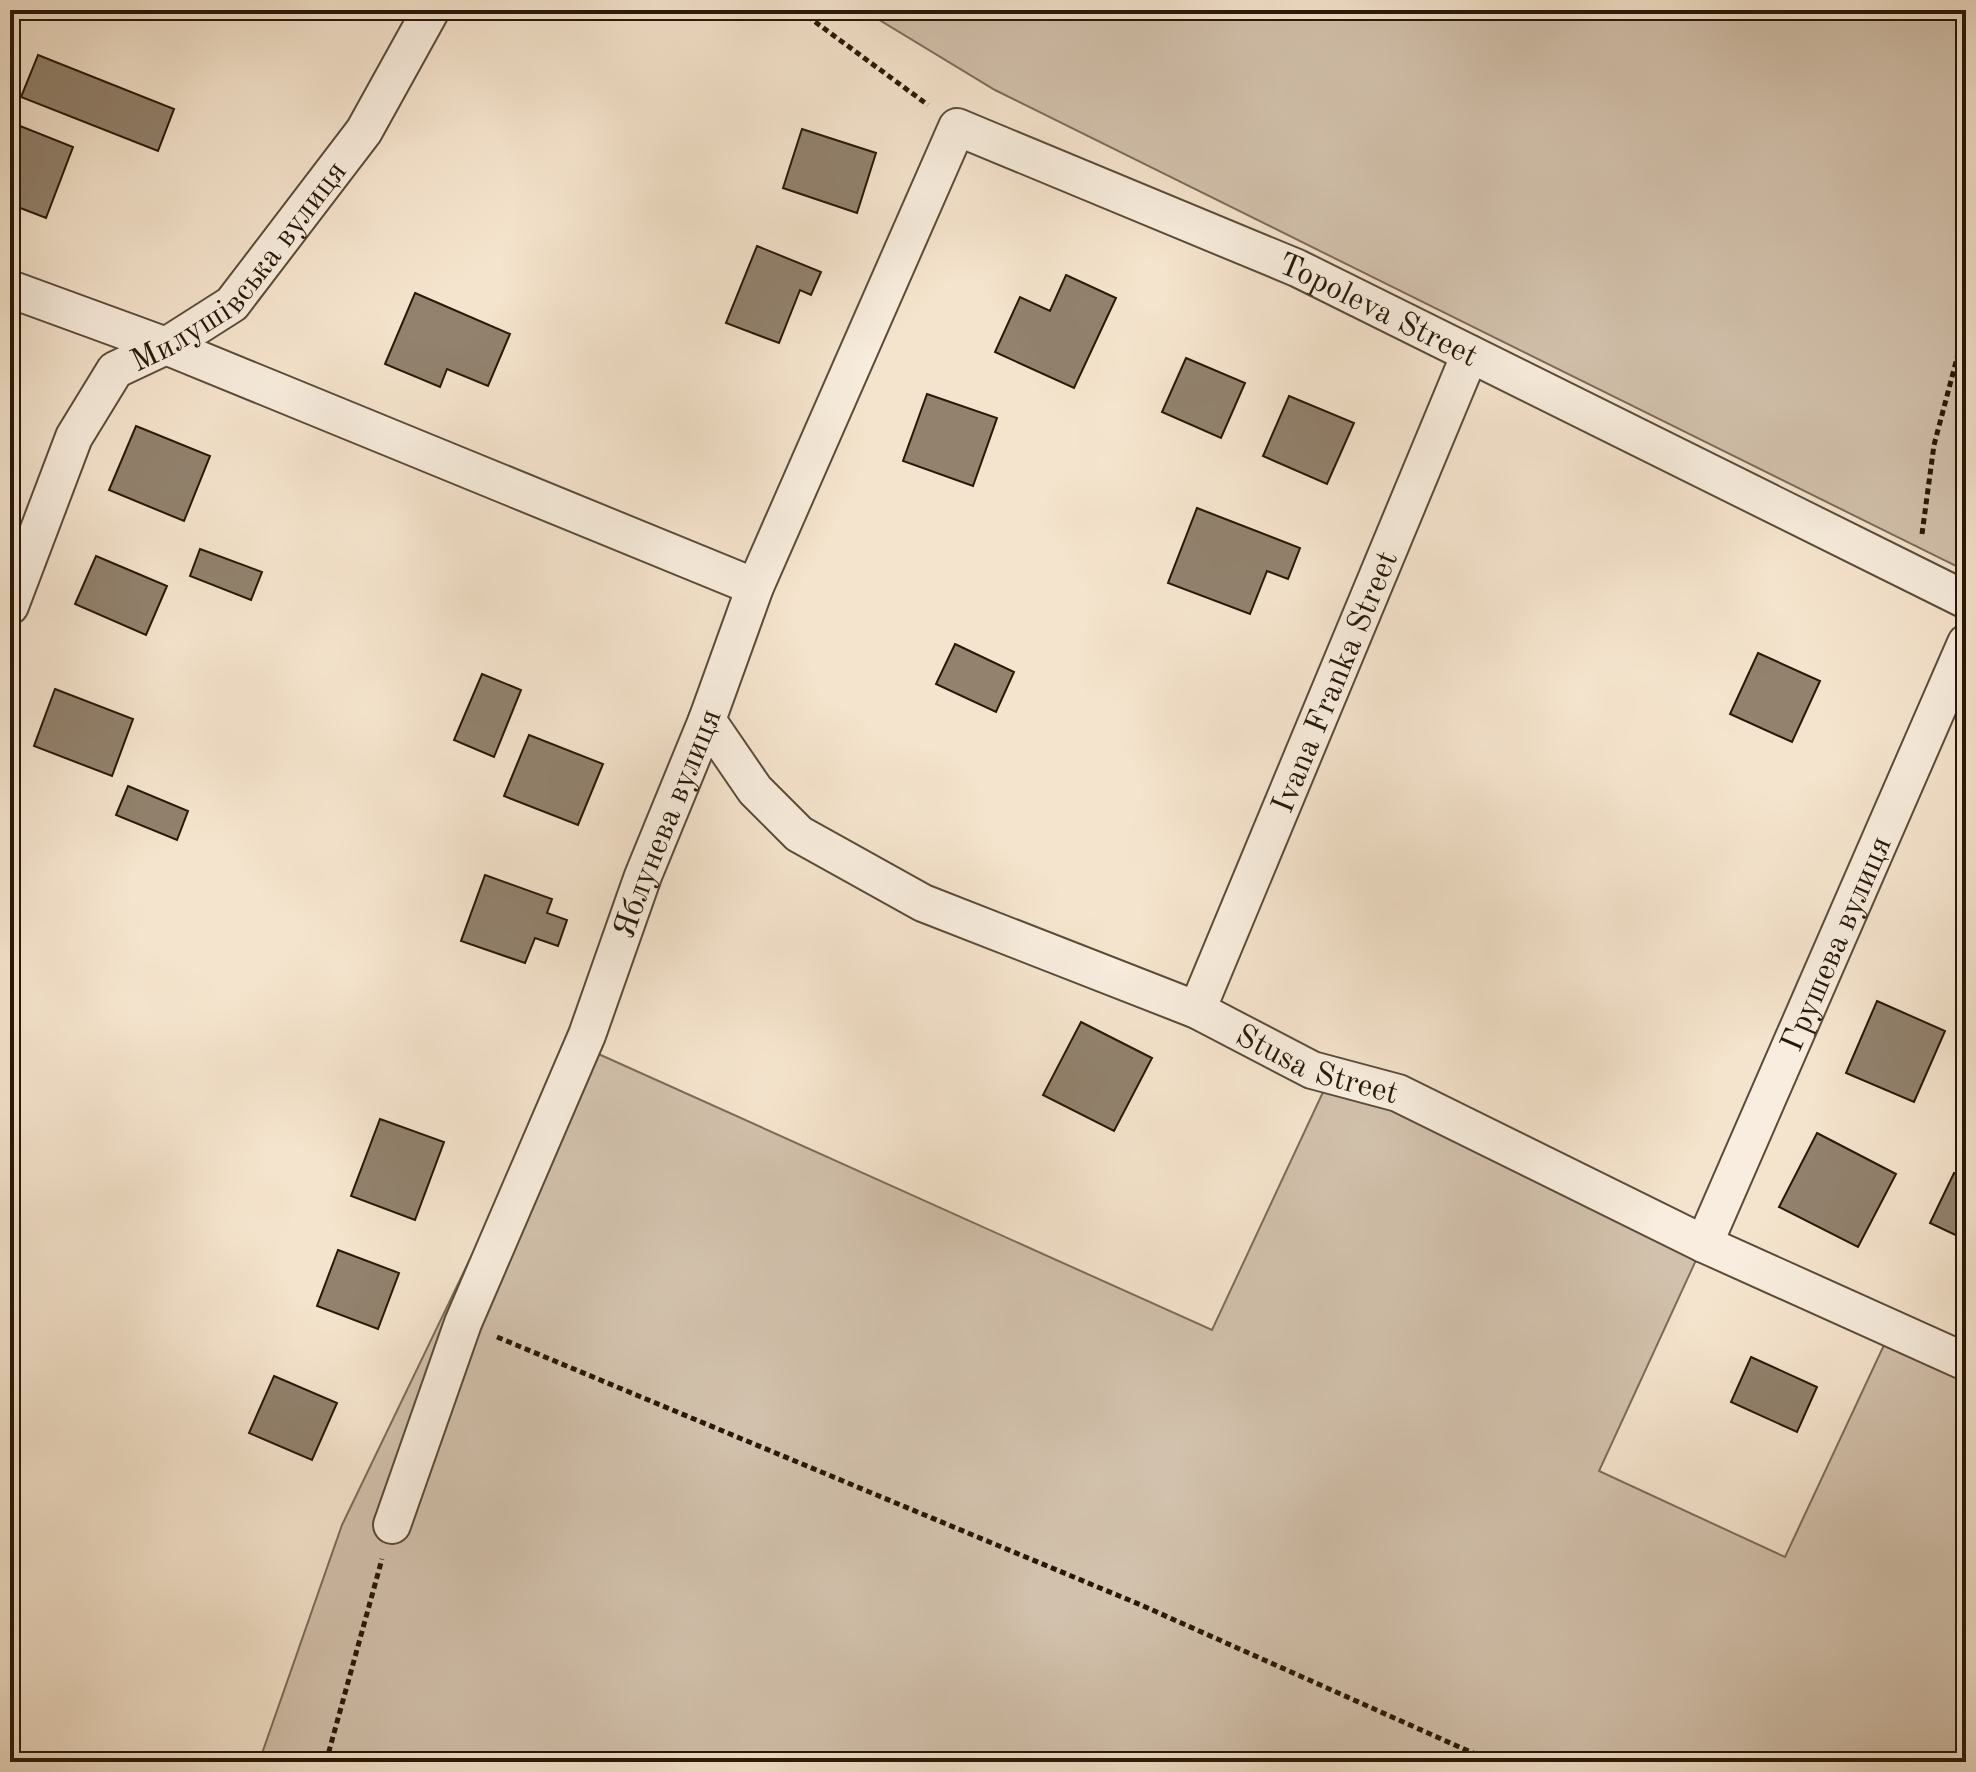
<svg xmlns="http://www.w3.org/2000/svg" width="1976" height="1772" font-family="'Old Standard TT',serif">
<rect width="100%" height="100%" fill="#f5e4cd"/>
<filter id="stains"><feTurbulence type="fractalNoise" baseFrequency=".0025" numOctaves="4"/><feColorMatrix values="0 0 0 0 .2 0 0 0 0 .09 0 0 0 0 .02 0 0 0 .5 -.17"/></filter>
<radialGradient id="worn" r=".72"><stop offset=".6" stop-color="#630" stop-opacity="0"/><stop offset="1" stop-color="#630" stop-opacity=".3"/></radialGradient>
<path fill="#d2c1ac" stroke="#7c6c5a" stroke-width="2" d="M863 10H1966V571L995 90Z
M574 1043 1212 1330 1324 1090 1392 1108 1697 1258 1599 1471 1785 1557 1884 1345 1966 1380V1762H259L342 1525Z"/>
<path fill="#92826e" stroke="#271808" stroke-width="2" d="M38 55 174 109 158 151 21 97Z
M10 122 73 147 46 218 10 204Z
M802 129 876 153 857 213 783 188Z
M757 246 821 272 811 295 800 290 779 343 726 323Z
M1066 275 1116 298 1074 388 995 352 1020 297 1050 311Z
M415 293 510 334 488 386 447 369 440 387 385 364Z
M1186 358 1245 383 1221 438 1162 412Z
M927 394 997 418 973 486 903 461Z
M1289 396 1354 423 1327 484 1263 456Z
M136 426 210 456 184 521 109 490Z
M1197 508 1300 548 1288 579 1267 571 1250 614 1168 583Z
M200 549 262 572 251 600 190 576Z
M96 556 167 586 146 635 75 604Z
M955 644 1014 672 996 712 936 684Z
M1758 653 1820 681 1792 742 1730 714Z
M482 674 521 690 494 757 454 740Z
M55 689 133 719 112 776 34 746Z
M529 735 603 764 578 825 504 796Z
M128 786 188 811 177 840 116 815Z
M485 875 552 899 547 913 567 920 558 946 535 938 525 963 461 941Z
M1877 1001 1945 1031 1914 1102 1846 1073Z
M1081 1022 1152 1058 1114 1131 1043 1095Z
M380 1119 444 1142 415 1220 351 1196Z
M1817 1133 1896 1174 1858 1247 1779 1207Z
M1954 1173 1966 1179V1240L1930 1223Z
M338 1250 399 1273 378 1329 317 1306Z
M1751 1357 1817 1387 1797 1432 1731 1402Z
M274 1376 337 1403 312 1460 249 1433Z"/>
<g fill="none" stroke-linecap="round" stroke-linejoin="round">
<g stroke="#5a4b39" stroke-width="40">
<g id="street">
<path d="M10 289 166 346 755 587"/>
<path id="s1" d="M10 606 74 437 115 370 166 346 232 304 364 131 431 10"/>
<path id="s2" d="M707 720 755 790 799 834 923 903 1197 1010 1312 1070 1398 1093 1704 1244 1966 1362"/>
<path id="s3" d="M1197 1010 1470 354"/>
<path id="s4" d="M1704 1244 1966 643"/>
<path id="s5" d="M392 1525 463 1323 587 1035 643 876 707 720 755 587 957 127 1297 268 1966 600"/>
</g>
</g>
<path stroke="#271808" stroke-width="5" stroke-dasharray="6 4" stroke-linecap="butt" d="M799 10 928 105
M1922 534 1934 445 1966 324
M497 1337 1141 1605 1493 1762
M326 1762 382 1559"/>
<use href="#street" stroke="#f8edde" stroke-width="36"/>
</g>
<g text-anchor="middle" stroke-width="7" stroke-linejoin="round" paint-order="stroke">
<g font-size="32" fill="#271808" stroke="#f8edde">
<text dy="11" stroke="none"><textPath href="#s1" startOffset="424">Милушівська вулиця</textPath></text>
<text dy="11" stroke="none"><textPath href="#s5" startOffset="1968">Topoleva Street</textPath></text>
<text dy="11" stroke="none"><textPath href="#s3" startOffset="356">Ivana Franka Street</textPath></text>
<text dy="11" stroke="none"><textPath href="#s5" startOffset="754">Яблунева вулиця</textPath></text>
<text dy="11" stroke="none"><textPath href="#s4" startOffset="328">Грушева вулиця</textPath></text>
<text dy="11" stroke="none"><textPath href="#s2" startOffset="716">Stusa Street</textPath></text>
</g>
</g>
<rect width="1976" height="1772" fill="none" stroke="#f5e4cd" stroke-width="40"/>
<rect x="12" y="12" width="1952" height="1748" fill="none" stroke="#271808" stroke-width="4"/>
<rect x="20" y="20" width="1936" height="1732" fill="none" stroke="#271808" stroke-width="2"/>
<rect width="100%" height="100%" filter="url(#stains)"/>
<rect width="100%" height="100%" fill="url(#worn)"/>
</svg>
